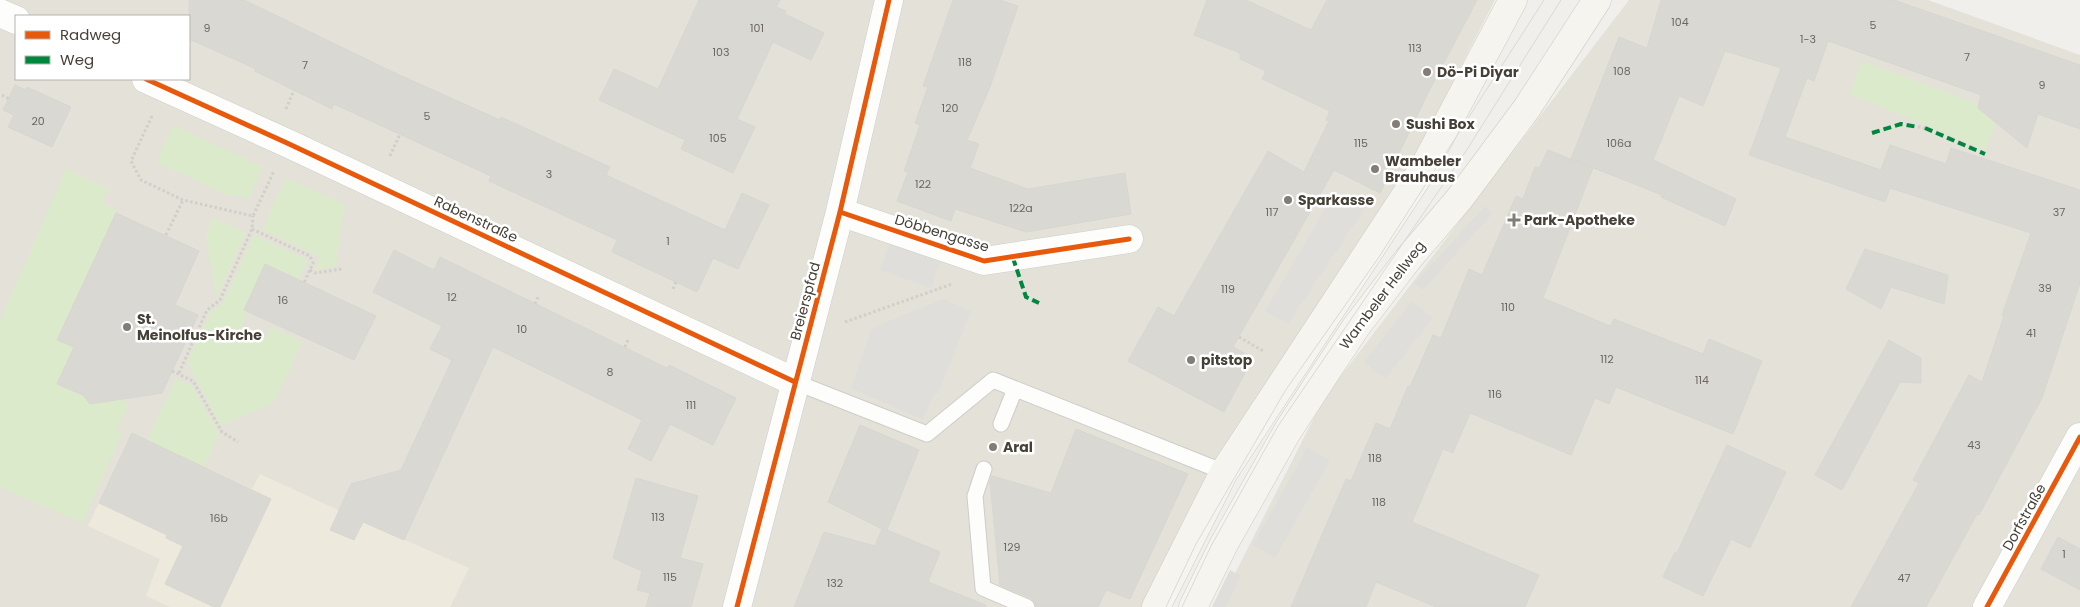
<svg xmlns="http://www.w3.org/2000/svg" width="2080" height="607" font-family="Poppins,sans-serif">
<rect width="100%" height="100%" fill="#f0efeb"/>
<path fill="#e4e1d8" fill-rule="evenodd" d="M0 0H1495L1406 173 1235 429 1143 607H0ZM16 16H189V79H16Z
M1629 0H1928L2080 55V607H1218L1324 398Z"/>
<path fill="#edeadd" d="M132 433 252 489 260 474 375 527 469 568 450 607H170L146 596 160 559 88 526Z"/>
<path fill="#dceacc" d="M1861 61 1979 104 1996 122 1986 150 1850 94Z
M173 125 263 167 249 198 225 194 156 162Z
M66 169 108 189 102 203 117 210 57 339 74 347 57 384 83 395 92 403 106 394 129 404 116 430 122 433 82 523 0 487V321Z
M286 178 344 204 336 266 315 270 320 257 262 230Z
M213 218 246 233 216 298 206 235Z
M254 235 308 260 299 280 265 265 244 310 248 312 242 326 266 338 271 327 302 341 276 399 271 404 224 424 222 428 187 362 211 311 223 303Z
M176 378 192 386 219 433 204 467 147 440Z"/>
<path fill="#dfdeda" d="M1335 192 1364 210 1288 324 1265 311Z
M1485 206 1493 213 1423 290 1415 283Z
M890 243 941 261 931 288 880 270Z
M943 299 971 311 938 394 934 393 923 420 851 388 872 328Z
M1412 301 1433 318 1385 379 1364 362Z
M1307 448 1330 460 1275 558 1253 545Z
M1230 570 1241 576 1226 607H1212Z"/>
<path fill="#dad8d3" stroke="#d8d6d0" d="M189 0H244L395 73 500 120 501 117 610 167 606 175 725 230 742 193 769 205 738 269 713 258 697 292 612 252 617 240 489 181 491 176 334 104 332 109 255 71 256 69 189 39Z
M699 0H780L776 7 786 11 785 14 824 33 811 60 773 42 737 119 755 127 733 173 681 149 685 140 599 100 614 69 658 89Z
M953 0H1000L1018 6 990 87 967 140 979 144 970 168 1028 189 1125 173 1131 214 1026 232 955 209 951 221 897 201 908 172 904 171 920 125 915 123 928 87 923 86Z
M1207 0H1246L1311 30 1327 0H1477L1428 93 1380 193 1334 170 1233 347 1253 358 1224 412 1128 361 1158 307 1174 316 1268 151 1304 172 1329 121 1326 120 1330 111 1262 79 1266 71 1240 59V53L1194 35Z
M1661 0H1894L2080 65V129L2038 114 2027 148 1978 108 1981 95 1828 41 1814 81 1807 78 1785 137 1881 170 1890 145 1946 164 1951 148 2080 190V283L2042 398 1979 515 1977 514 1926 607H1851L1919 483 1913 480 1969 375 1982 382 2004 316 2002 315 2031 233 1890 188 1885 202 1749 155 1781 68 1725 51 1703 106 1679 96 1653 160 1736 199 1725 226 1661 197 1662 195 1571 159 1619 37 1647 48Z
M15 85 25 90 27 87 71 107 52 147 8 127 14 115 3 110Z
M1548 150 1593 168 1543 298 1610 326 1614 319 1703 354 1709 339 1762 361 1733 434 1616 387 1609 404 1595 398 1571 455 1470 413 1453 453 1443 449 1412 522 1539 575 1525 607H1436L1376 582 1366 607H1291L1346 479 1351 481 1376 423 1390 429 1408 386 1410 387 1433 335 1441 338 1469 269 1482 275 1516 196 1523 199 1535 167 1539 168Z
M116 213 199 251 175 305 198 315 162 393 90 404 83 395 57 384 74 347 57 340Z
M1865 249 1948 275 1944 304 1891 287 1881 309 1846 289Z
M394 250 434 270 440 257 667 368 669 365 736 398 713 445 670 424 651 461 628 449 642 420 493 347 404 540 363 522 354 540 330 530 351 484 401 470 452 360 430 349 442 326 373 292Z
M265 264 376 316 354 360 244 310Z
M1889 340 1921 358V383L1900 382 1842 490 1815 475Z
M860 425 919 450 887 530 940 552 928 582 986 605V607H794L824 532 875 546 882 529 828 502Z
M1076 429 1188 474 1130 599 1106 590 1098 607H1036L1035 602 1031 598 1000 585 990 482 992 476 1051 493Z
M132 433 271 499 220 607H214L165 584 183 546 166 538 167 535 99 503Z
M1727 445 1786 472 1750 548 1731 539 1703 596 1663 577 1675 552 1677 553Z
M636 478 698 496 680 558 703 564 691 607H646L650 593 637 590 642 571 613 558Z
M2058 537 2080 549V590L2041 569Z"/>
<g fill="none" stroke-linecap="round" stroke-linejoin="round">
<g stroke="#cecdc8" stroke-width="17">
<path id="service" d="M795 382 927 434 993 380 1224 472
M1001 424 1015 389
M984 469 975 496 983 588 1027 607"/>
</g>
<g stroke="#cecdc8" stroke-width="29">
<path id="minor" d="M0 13 16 20
M146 79 287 143 795 382
M840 212 984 261 1129 239
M737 607 840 212 889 0
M1987 607 2080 437"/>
</g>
<g stroke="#cfccc2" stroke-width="29">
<path id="secondary" d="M1156 607 1224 472 1423 169 1513 0
M1193 607 1224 544 1287 432 1326 372 1356 327 1408 259 1460 198 1527 108 1597 0"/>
</g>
<path stroke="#d0cfca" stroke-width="3" stroke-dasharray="2.5 2.5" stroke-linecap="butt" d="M2 95 9 99
M286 109 294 90
M152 116 131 161 141 180 183 200 253 216 274 171
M1918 127 1925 128
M390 156 400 134
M252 229 310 256 313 263 304 283
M166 235 183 200
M310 270 315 273 342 269
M673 289 676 282
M535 304 539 295
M845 322 952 284
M1239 337 1265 352
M625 347 629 338
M172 371 193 381 222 432 238 442
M179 373 207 310 220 300 252 229 253 216"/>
<use href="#service" stroke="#fdfdfc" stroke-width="15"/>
<use href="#minor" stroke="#fdfdfc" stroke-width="28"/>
<use href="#secondary" stroke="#f6f4ef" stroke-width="28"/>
<path stroke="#d9d9d8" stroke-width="1" d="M1166 607 1196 544 1285 391 1379 257 1544 0
M1182 607 1211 546 1278 426 1468 148 1561 0"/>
<path stroke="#00873e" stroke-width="4" stroke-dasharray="8 4" stroke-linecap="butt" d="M1925 128 1985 154
M1872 133 1901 124 1918 127
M1013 258 1026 297 1039 303"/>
<g stroke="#fff" stroke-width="8">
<path id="cycleway" d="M146 79 287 143 795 382
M840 212 984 261 1129 239
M737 607 840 212 889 0
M1987 607 2080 437"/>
</g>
<use href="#cycleway" stroke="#e8590c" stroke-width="5"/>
</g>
<g fill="#827d76" stroke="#fff" stroke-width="2">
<circle cx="1427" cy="72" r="5"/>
<circle cx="1396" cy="124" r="5"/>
<circle cx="1375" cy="169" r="5"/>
<circle cx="1288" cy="200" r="5"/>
<path d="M1511.5 212.5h5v5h5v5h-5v5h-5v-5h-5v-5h5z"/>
<circle cx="127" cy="327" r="5"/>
<circle cx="1191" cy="360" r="5"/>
<circle cx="993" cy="447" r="5"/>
</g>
<g text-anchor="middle" stroke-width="5" stroke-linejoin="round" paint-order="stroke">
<g font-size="11" fill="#6c675f">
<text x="1680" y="26">104</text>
<text x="1873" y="29">5</text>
<text x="207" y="32">9</text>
<text x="757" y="32">101</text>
<text x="1808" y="43">1-3</text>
<text x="1415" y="52">113</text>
<text x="721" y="56">103</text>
<text x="1967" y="61">7</text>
<text x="965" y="66">118</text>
<text x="305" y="69">7</text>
<text x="1622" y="75">108</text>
<text x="2042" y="89">9</text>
<text x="950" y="112">120</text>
<text x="427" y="120">5</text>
<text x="38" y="125">20</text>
<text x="718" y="142">105</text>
<text x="1361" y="147">115</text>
<text x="1619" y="147">106a</text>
<text x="549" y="178">3</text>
<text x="923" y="188">122</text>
<text x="1021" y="212">122a</text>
<text x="1272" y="216">117</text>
<text x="2059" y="216">37</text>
<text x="668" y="245">1</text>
<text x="2045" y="292">39</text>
<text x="1228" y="293">119</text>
<text x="452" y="301">12</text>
<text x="283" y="304">16</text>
<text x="1508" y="311">110</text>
<text x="522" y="333">10</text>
<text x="2031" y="337">41</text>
<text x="1607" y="363">112</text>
<text x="610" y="376">8</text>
<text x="1702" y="384">114</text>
<text x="1495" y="398">116</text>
<text x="691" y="409">111</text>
<text x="1974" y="449">43</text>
<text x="1375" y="462">118</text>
<text x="1379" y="506">118</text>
<text x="658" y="521">113</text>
<text x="219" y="522">16b</text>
<text x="1012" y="551">129</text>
<text x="2064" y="558">1</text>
<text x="670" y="581">115</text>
<text x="1904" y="582">47</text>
<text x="835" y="587">132</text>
</g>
<g font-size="14" font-weight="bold" fill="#464037" stroke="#fff" text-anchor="start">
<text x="1437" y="77">Dö-Pi Diyar</text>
<text x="1406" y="129">Sushi Box</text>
<text x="1385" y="166">Wambeler<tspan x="1385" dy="16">Brauhaus</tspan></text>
<text x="1298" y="205">Sparkasse</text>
<text x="1524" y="225">Park-Apotheke</text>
<text x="137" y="324">St.<tspan x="137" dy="16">Meinolfus-Kirche</tspan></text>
<text x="1201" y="365">pitstop</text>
<text x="1003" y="452">Aral</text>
</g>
<g font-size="14" fill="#464037" stroke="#fff">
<text transform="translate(476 219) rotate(25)" y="5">Rabenstraße</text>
<text transform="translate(942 233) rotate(17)" y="5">Döbbengasse</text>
<text transform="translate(1382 295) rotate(-53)" y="5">Wambeler Hellweg</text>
<text transform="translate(805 301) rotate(-75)" y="5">Breierspfad</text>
<text transform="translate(2024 517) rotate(-61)" y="5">Dorfstraße</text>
</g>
</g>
<rect x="15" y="15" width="175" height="65" fill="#ffffff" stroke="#b5b3af"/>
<rect x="25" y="31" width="25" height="8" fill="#e8590c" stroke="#b5b3af"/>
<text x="60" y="40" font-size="15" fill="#464037">Radweg</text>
<rect x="25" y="56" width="25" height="8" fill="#00873e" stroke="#b5b3af"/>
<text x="60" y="65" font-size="15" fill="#464037">Weg</text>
</svg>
